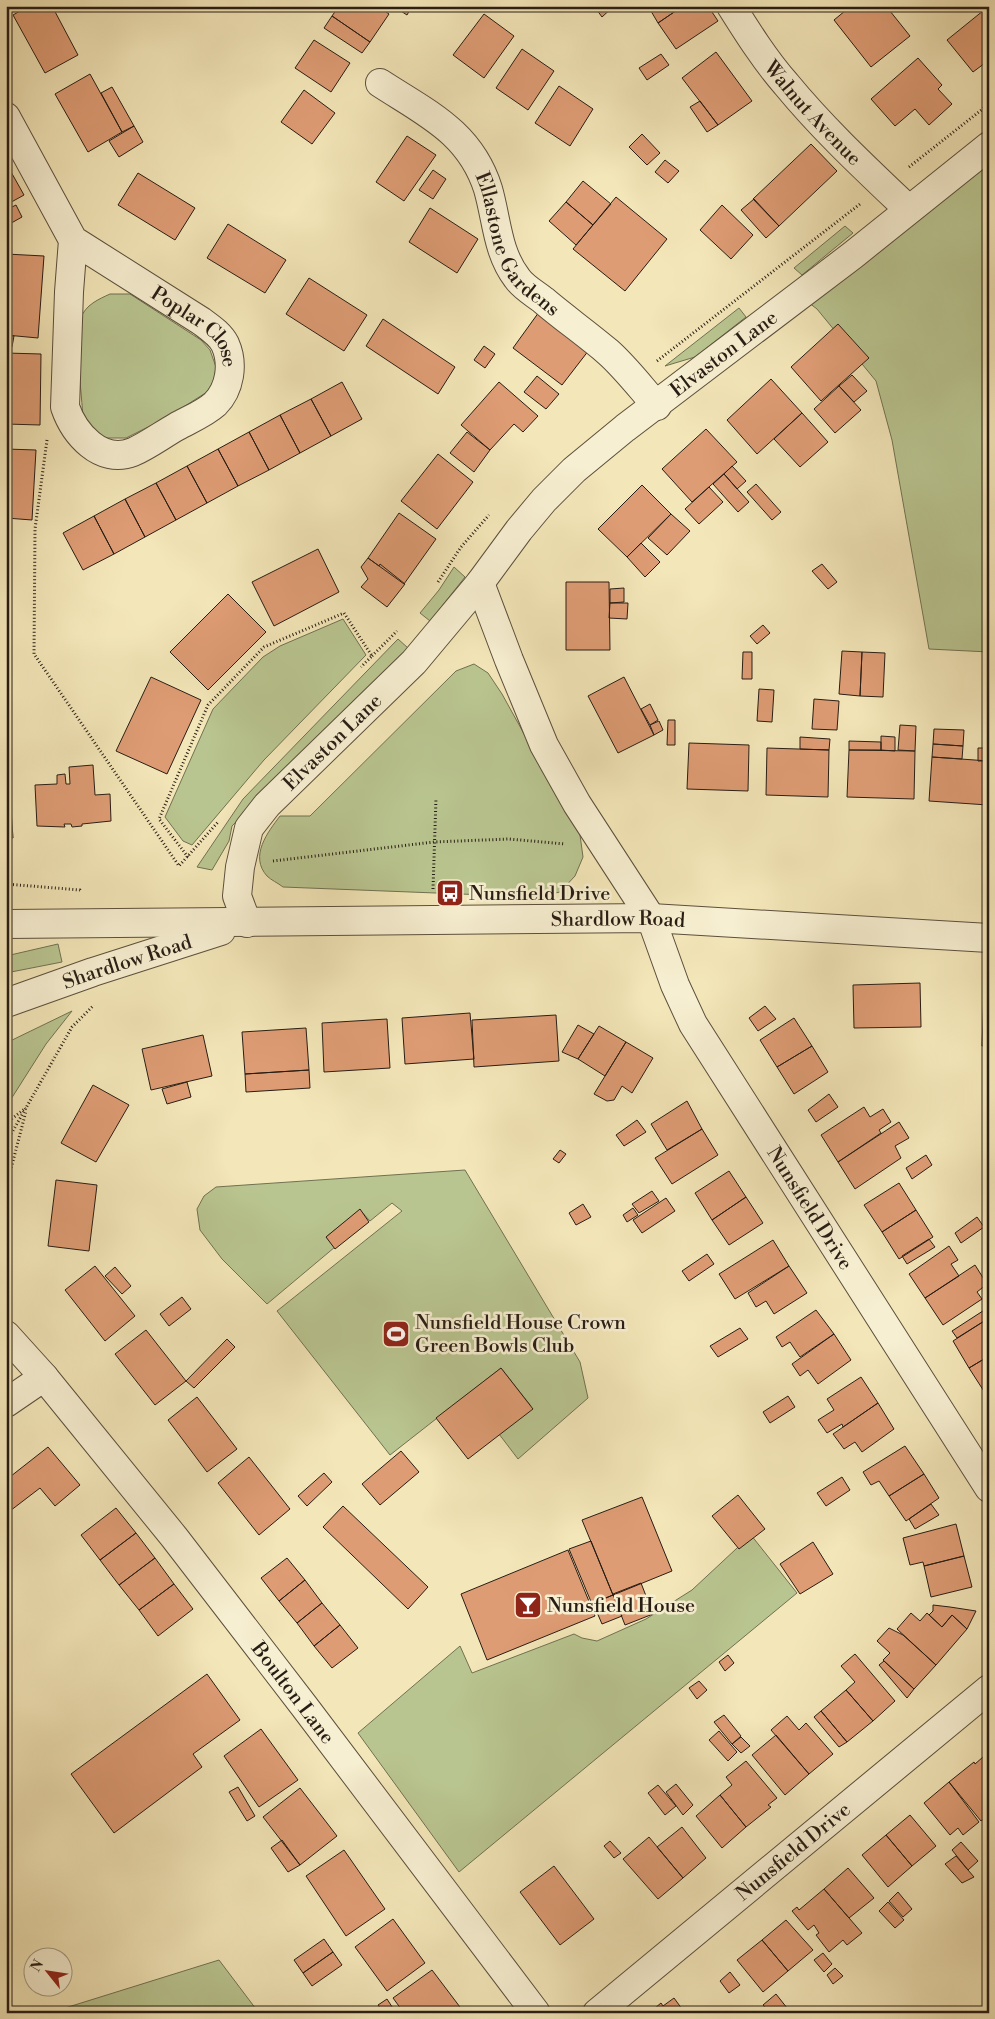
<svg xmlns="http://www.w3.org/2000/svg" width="995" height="2019" font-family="'Libre Bodoni',serif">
<rect width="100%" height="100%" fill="#f3e6b8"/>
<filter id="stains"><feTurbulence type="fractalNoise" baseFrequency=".004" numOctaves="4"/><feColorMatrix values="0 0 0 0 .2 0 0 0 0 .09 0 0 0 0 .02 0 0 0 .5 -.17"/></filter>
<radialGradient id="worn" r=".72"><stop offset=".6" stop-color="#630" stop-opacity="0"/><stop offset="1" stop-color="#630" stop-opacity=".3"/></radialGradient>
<path fill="#b9c590" stroke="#707152" d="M989 154V652L929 649 892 440 876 381 817 309 804 299Z
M845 226 853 233 802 275 794 268Z
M110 294H130L201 340 210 350 216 367 214 380 207 392 166 418 126 438H105L83 419C82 395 74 338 81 318 85 305 99 299 110 294Z
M739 308 746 317 695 357 665 366Z
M454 567 465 577 430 621 420 613 439 590Z
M343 619 366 655 264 760 192 845 183 841 165 817 213 709 263 657 280 646Z
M398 639 408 648 232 826 229 841 212 870 197 867 243 799Z
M474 664 488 673 502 694 580 835 583 857 575 876 560 892 537 897 283 887C278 883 271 880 267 876 249 856 268 832 280 816H310L456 671Z
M58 944 62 962 6 973V956Z
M72 1011 46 1044 6 1107V1043Z
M465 1170 580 1362 588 1398 518 1459 499 1434 531 1406 501 1368 390 1455 277 1311 402 1211 392 1203 370 1221 360 1210 326 1237 335 1247 267 1304 222 1259 200 1230 197 1209 204 1196 216 1187Z
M751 1535 797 1593 459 1872 358 1733 460 1646 472 1673 574 1634 582 1638 597 1641 646 1619 692 1590Z
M219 1960 259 2013H49Z"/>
<path fill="#de9c74" stroke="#281d14" d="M29 6H52L78 55 45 73 13 15Z
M339 6H378L389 14 370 42 332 16Z
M393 6H412L407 15Z
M594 6H614L602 17Z
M648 6H683L658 23Z
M683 6H708L718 21 676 49 658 23Z
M851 6H886L910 36 871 67 834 20Z
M989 6V60L973 72 947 40Z
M484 14 514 36 484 78 453 55Z
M332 16 370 42 362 53 324 28Z
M314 40 350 63 331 92 295 68Z
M522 49 554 71 528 110 496 88Z
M716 52 752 101 718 125 682 78Z
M661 54 669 65 647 80 639 68Z
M918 58 942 85 938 89 952 104 929 125 915 109 895 126 871 99Z
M90 74 122 132 88 152 55 94Z
M559 86 593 109 570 146 535 123Z
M112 87 134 126 122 132 101 93Z
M304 90 335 113 312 144 281 122Z
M700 101 718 125 707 132 690 107Z
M134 126 143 142 119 157 109 141Z
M642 134 660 153 647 165 629 147Z
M407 136 436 155 404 201 376 182Z
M811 144 837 171 779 226 753 199Z
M665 160 679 171 668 183 655 172Z
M6 163 24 195 6 205Z
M433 170 446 179 433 199 419 190Z
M138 173 195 208 175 240 118 205Z
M583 181 611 204 593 225 566 202Z
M616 197 667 239 625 291 573 249Z
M754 199 779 226 766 238 741 210Z
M566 202 593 225 576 245 549 221Z
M16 205 22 217 6 226V210Z
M722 205 753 235 731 259 700 230Z
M430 208 478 239 457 273 409 242Z
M228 224 286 260 265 293 207 258Z
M6 254 44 256 38 338 6 335Z
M309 278 367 315 344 351 286 314Z
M539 312 589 350 562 385 513 348Z
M383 319 455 367 438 394 366 346Z
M838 324 869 358 821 401 791 367Z
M6 335 14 336 12 347 6 346Z
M484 346 495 354 485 368 474 360Z
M6 353 41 354 40 425 6 424Z
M852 375 867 391 854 402 839 386Z
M537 376 559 394 546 409 524 392Z
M771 379 802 413 757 454 727 420Z
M342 382 362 419 331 436 311 399Z
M499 382 538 416 523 432 514 424 490 450 461 425Z
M839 386 861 410 835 433 814 409Z
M311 399 331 436 300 453 280 415Z
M802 413 828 442 800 467 774 439Z
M280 415 300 453 269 470 249 432Z
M706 429 737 462 692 502 662 469Z
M249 432 269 470 238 486 218 449Z
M467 432 490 450 474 472 450 453Z
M6 449 36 450 32 520 6 518Z
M218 449 238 486 207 503 187 466Z
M438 454 473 482 437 529 401 501Z
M187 466 207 503 176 520 156 483Z
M732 466 746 481 737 489 724 474Z
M724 474 749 502 738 512 713 484Z
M156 483 176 520 145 537 125 499Z
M756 484 781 512 772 520 747 492Z
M642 485 671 514 627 557 598 529Z
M709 487 723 502 699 524 685 509Z
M125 499 145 537 114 554 94 516Z
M399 513 436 539 404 584 368 558Z
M671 514 690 531 667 555 648 538Z
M94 516 114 554 83 570 63 533Z
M641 543 660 562 645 577 627 557Z
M318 549 339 592 274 626 252 582Z
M368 558 379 566 380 564 405 584 387 607 361 587 368 579 361 567Z
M822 564 837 582 828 589 812 571Z
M566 582H609L610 650H566Z
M624 588V602L610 603V589Z
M228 594 266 632 208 690 170 652Z
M610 603H628L627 619 609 618Z
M763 625 770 633 757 644 750 636Z
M842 651 862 652 860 696 839 694Z
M743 652H752V679H742Z
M862 652 885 653 883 697 860 696Z
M151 677 201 700 167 774 116 751Z
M624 677 654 735 618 753 588 696Z
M759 689 774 690 772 722 757 721Z
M814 699 839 701 837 730 812 729Z
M650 704 658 720 650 725 641 709Z
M668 720H675V745H667Z
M659 721 663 730 654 735 650 725Z
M900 725 916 726 915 751 898 750Z
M934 729 964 730 963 746 933 744Z
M881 736 895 737V751L881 750Z
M800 737 830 739 829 750 800 749Z
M849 741 881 742V750H849Z
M689 743 749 745 748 791 687 789Z
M933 744 963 746 962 759 932 757Z
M767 748 829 750 828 797 766 795Z
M978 748H989V761H978Z
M849 750 915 751 914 799 847 797Z
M932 757 989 761 988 805 929 801Z
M93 765 95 795 110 794 111 821 82 824V826L72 827 71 824H64L65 827 37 826 35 785 57 784V775L65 774 66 784H70L69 767Z
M6 795H10L13 838H6Z
M920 983 921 1027 854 1028 853 985Z
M984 992H989V1046H982Z
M765 1006 776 1019 758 1031 749 1018Z
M470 1013 474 1059 405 1064 402 1018Z
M556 1015 559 1061 474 1067 472 1020Z
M794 1018 812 1046 777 1067 760 1040Z
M387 1019 390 1068 324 1072 322 1023Z
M578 1025 594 1034 578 1059 562 1052Z
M599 1026 626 1042 605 1076 578 1059Z
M306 1028 309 1070 245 1074 242 1032Z
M203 1035 212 1076 151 1090 142 1049Z
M626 1042 653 1058 632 1093 622 1086 614 1100 607 1101 594 1094Z
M812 1046 828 1072 794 1094 777 1067Z
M309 1070 310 1088 246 1092 245 1074Z
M187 1082 191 1097 167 1104 162 1089Z
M93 1085 129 1105 96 1162 61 1143Z
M829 1094 838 1107 816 1122 808 1110Z
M687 1101 702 1129 667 1150 651 1124Z
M864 1107 870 1117 883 1109 891 1122 879 1130 881 1133 838 1162 821 1135Z
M637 1120 646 1132 624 1146 616 1135Z
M899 1122 909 1138 895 1146 901 1158 855 1189 838 1162Z
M702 1129 718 1155 672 1184 655 1158Z
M560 1150 566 1154 559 1163 553 1159Z
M926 1155 932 1165 912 1179 906 1168Z
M729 1171 746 1197 712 1220 695 1193Z
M56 1180 97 1185 89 1251 48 1246Z
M899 1183 916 1210 882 1232 864 1205Z
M652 1191 659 1201 639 1213 632 1204Z
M746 1197 763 1223 729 1245 712 1220Z
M666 1198 675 1211 642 1233 633 1220Z
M583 1204 591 1217 576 1225 569 1213Z
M633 1208 638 1215 627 1222 623 1215Z
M360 1209 369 1222 335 1249 326 1237Z
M916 1210 933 1237 899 1259 882 1232Z
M977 1217 984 1227 961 1243 955 1233Z
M929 1239 935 1247 907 1264 902 1256Z
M773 1240 789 1266 735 1299 719 1274Z
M949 1246 958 1260 951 1264 959 1276 925 1298 909 1274Z
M707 1254 714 1264 689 1281 682 1271Z
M975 1265 987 1284 977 1292 982 1299 943 1325 925 1298Z
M95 1266 135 1316 105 1341 65 1290Z
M789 1266 807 1293 774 1314 766 1301 756 1307 748 1293Z
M115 1267 131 1286 122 1294 105 1276Z
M182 1297 191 1309 169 1326 160 1314Z
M989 1307V1318L957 1338 952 1331Z
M816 1310 834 1334 800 1357 790 1342 782 1347 776 1337Z
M989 1318V1356L969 1368 953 1341Z
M740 1328 748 1339 718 1357 710 1346Z
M146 1330 186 1381 155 1405 115 1354Z
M834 1334 851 1360 818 1384 808 1370 800 1376 792 1364Z
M227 1339 235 1347 194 1388 186 1381Z
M989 1356V1395L987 1396 969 1368Z
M501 1368 533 1409 468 1459 436 1418Z
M861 1377 878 1403 843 1427 842 1424 827 1433 818 1420 834 1410 827 1399Z
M788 1396 795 1407 770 1423 763 1412Z
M197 1397 237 1449 207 1472 168 1420Z
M878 1403 894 1429 862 1452 855 1442 844 1449 833 1434Z
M905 1446 924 1474 889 1496 879 1481 871 1485 863 1472Z
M48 1447 80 1485 55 1506 40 1488 6 1514V1480Z
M401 1451 419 1472 380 1505 362 1484Z
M249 1457 290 1509 259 1535 218 1483Z
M324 1473 332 1482 307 1506 298 1496Z
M924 1474 939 1498 906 1521 889 1496Z
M842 1477 850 1490 826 1506 817 1493Z
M738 1495 765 1529 739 1549 712 1516Z
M642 1497 672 1571 613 1595 582 1520Z
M931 1504 939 1515 915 1529 909 1519Z
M343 1506 428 1587 408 1609 323 1527Z
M116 1508 136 1533 100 1560 81 1535Z
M956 1524 964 1556 924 1566 923 1562 910 1565 903 1538Z
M136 1533 155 1558 119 1585 100 1560Z
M591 1541 613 1595 592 1604 569 1549Z
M813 1542 833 1574 800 1594 780 1564Z
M568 1550 595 1616 487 1660 461 1594Z
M964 1556 972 1587 931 1597 924 1566Z
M155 1558 174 1584 139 1610 119 1585Z
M287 1558 305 1580 279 1601 261 1578Z
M305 1580 322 1603 297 1623 279 1601Z
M641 1583 653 1614 625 1625 613 1594Z
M174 1584 193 1609 158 1636 139 1610Z
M613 1595 622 1616 602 1624 593 1603Z
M322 1603 340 1625 314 1646 297 1623Z
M933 1605 950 1607 976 1611 967 1629 952 1615 942 1627 929 1615 933 1611Z
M911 1613 920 1621 927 1613 942 1627 952 1615 967 1629 936 1665 897 1629Z
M340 1625 358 1648 332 1668 314 1646Z
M889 1628 903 1635 936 1665 914 1689 883 1660 890 1653 877 1641Z
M855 1654 895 1701 873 1721 846 1690 855 1682 841 1666Z
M728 1655 734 1663 725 1671 719 1662Z
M884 1661 914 1689 907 1698 879 1665Z
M207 1674 240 1720 193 1754 202 1767 114 1833 71 1774Z
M699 1681 707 1690 697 1699 689 1688Z
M846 1690 873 1721 847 1742 821 1711Z
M821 1711 847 1742 839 1747 814 1717Z
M724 1715 741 1736 732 1744 714 1722Z
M787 1716 799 1730 806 1723 833 1754 809 1774 771 1730Z
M261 1729 298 1780 259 1807 224 1756Z
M719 1731 737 1752 728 1761 709 1740Z
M776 1735 809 1774 785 1795 752 1755Z
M741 1737 750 1746 741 1753 732 1744Z
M983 1757 989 1764V1815L981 1821 949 1782 974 1762 975 1764Z
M746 1761 777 1798 768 1805 771 1807 746 1827 720 1795 732 1785 726 1777Z
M949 1782 979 1822 963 1835 958 1828 950 1835 924 1803Z
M676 1784 693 1805 683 1815 666 1792Z
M658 1785 676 1806 665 1815 648 1793Z
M238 1787 255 1816 247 1821 229 1792Z
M300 1788 337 1836 300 1865 263 1817Z
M720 1795 746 1827 722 1848 696 1816Z
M910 1815 936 1846 912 1866 886 1835Z
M682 1827 706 1858 683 1878 657 1847Z
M886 1835 912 1866 888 1887 862 1855Z
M649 1837 683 1878 658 1899 623 1859Z
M282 1840 300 1865 288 1872 271 1848Z
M610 1841 621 1853 614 1858 604 1846Z
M961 1842 978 1861 968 1870 952 1850Z
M344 1850 385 1909 346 1936 306 1876Z
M956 1856 974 1877 962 1883 945 1864Z
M554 1866 594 1919 560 1945 520 1892Z
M848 1868 874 1898 849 1918 824 1889Z
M824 1889 862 1933 847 1945 843 1940 829 1952 816 1935 819 1933 814 1925 808 1930 792 1911 797 1907 799 1910Z
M898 1892 912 1909 903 1917 889 1901Z
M888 1902 904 1920 895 1928 879 1911Z
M393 1919 425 1963 387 1991 355 1947Z
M786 1920 813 1950 788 1971 762 1940Z
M989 1931V1941L984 1935Z
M324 1939 333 1952 303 1973 294 1960Z
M762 1940 788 1971 763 1992 737 1960Z
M333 1952 342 1965 312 1986 303 1973Z
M823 1953 832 1964 824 1972 814 1960Z
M835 1968 843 1976 833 1984 827 1975Z
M432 1970 463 2011 461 2013H404L393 1998Z
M730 1972 740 1985 729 1993 720 1981Z
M776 1994 791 2013H770L763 2005Z
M674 1998 685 2013H649L661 2003 663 2006Z
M387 1999 396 2013H384L378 2005Z"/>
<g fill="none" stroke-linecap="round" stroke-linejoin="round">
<g stroke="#5b4f3d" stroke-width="30">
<g id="minor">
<path id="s1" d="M731 6C748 33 765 60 786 84 823 129 866 169 908 209"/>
<path id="s2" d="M380 83C426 113 470 132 488 189 497 220 497 252 517 278 523 287 534 293 543 300 564 318 587 334 608 352 626 368 641 388 657 406"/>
<path id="s3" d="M6 117 73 240 201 321C209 327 220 334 225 344 234 364 230 389 215 404 204 414 188 420 176 427 162 435 147 446 133 452 100 465 74 433 65 407L69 292 73 240"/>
<path id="s4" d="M480 583 509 660 544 745 577 804 651 918 675 985 693 1024 989 1488"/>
<path id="s5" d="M247 923 237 896 240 867 249 828 267 805 414 662 480 583 519 530 544 500 574 470 625 428 853 255 989 146"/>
<path id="s6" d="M6 924 651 918 989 938"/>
<path id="s7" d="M6 1003 93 972 221 931"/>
<path id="s8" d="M6 1335 44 1377 174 1537 304 1706 536 2013"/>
<path d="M6 1403 44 1377"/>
<path id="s9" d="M597 2013 989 1689"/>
</g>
</g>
<path stroke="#281d14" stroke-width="3" stroke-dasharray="1 2.5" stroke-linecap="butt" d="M909 167 989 104
M657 361 860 204
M47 440 35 529 34 654 179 866 218 822
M438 582 461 547 489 515
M372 656 397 631
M188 857 159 819 208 705 264 647 344 613 372 656 361 667
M273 861 434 842 509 839 565 844
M6 884 80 890 81 892
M433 889 436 798
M6 1123 26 1108
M6 1143 72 1027 94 1005
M6 1188 26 1111"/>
<use href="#minor" stroke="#f7efd1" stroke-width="28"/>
</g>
<defs>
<g id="bus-square" transform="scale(1.4375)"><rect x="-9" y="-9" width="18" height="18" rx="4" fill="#8f2418" stroke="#f7efd1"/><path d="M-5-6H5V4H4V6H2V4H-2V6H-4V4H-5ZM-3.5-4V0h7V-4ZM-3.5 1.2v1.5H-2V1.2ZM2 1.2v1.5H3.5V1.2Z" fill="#fff"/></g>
<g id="stadium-square" transform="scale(1.4375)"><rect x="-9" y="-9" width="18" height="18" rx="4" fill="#8f2418" stroke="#f7efd1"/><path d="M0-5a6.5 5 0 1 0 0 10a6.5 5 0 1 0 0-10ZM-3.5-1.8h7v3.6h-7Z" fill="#fff"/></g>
<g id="bar-square" transform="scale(1.4375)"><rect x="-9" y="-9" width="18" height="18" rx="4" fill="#8f2418" stroke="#f7efd1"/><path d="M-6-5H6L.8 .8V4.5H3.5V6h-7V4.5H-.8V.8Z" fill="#fff"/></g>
</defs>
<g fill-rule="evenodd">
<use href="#bus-square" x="450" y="893"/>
<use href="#stadium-square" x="396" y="1334"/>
<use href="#bar-square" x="528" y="1605"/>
</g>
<g text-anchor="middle" stroke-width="5" stroke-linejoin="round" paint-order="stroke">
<g font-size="20" fill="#281d14" stroke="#f7efd1">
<text dy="7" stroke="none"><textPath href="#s1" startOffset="135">Walnut Avenue</textPath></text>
<text dy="7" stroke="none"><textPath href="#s2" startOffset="220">Ellastone Gardens</textPath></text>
<text dy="7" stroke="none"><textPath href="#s3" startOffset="292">Poplar Close</textPath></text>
<text dy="7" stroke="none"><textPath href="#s5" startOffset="772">Elvaston Lane</textPath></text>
<text dy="7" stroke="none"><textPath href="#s5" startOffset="218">Elvaston Lane</textPath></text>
<text dy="7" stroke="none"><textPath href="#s6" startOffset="612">Shardlow Road</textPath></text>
<text dy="7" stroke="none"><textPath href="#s7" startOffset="128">Shardlow Road</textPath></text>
<text dy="7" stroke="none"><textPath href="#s4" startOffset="710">Nunsfield Drive</textPath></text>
<text dy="7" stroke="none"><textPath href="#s8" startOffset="459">Boulton Lane</textPath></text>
<text dy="7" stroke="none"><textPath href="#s9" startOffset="254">Nunsfield Drive</textPath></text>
</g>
<g font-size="20" fill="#281d14" stroke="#f7efd1" text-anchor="start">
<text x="469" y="900">Nunsfield Drive</text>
<text x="415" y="1329">Nunsfield House Crown<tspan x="415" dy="23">Green Bowls Club</tspan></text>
<text x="547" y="1612">Nunsfield House</text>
</g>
</g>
<rect width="995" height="2019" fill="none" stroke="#f3e6b8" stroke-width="25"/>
<rect x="8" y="8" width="980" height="2004" fill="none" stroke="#281d14" stroke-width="2.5"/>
<rect x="12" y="12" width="970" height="1994" fill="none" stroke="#281d14"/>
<g transform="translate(48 1972) rotate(300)"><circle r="24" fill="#f7efd1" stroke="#a49b85"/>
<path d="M0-4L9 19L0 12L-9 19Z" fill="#8f2418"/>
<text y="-8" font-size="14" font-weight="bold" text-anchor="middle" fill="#281d14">N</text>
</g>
<rect width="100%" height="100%" filter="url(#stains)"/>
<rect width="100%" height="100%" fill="url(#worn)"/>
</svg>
